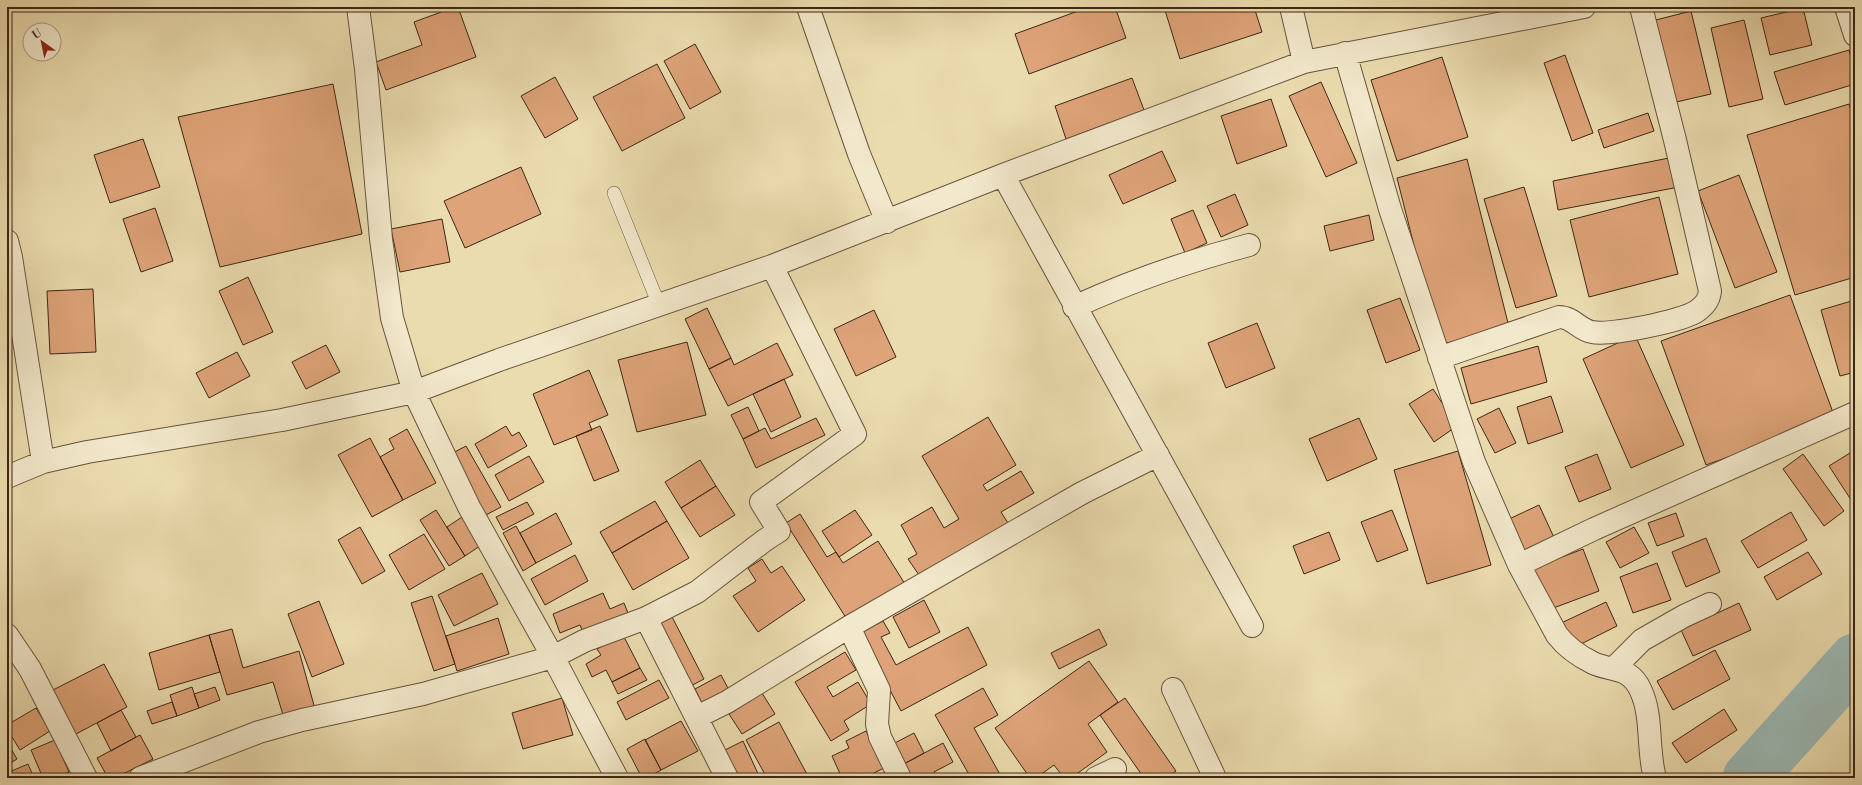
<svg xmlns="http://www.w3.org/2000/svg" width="1862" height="785" font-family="'Libre Bodoni',serif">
<rect width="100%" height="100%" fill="#ebdcaf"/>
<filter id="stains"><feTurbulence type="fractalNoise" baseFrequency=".005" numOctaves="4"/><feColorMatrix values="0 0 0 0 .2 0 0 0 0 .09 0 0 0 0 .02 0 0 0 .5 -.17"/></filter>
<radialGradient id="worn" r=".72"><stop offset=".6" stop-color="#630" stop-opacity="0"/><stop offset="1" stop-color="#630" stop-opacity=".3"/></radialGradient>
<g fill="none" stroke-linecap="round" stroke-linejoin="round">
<path stroke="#9cb9b5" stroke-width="53" d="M1749 778 1855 660"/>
</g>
<path fill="#dea378" stroke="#3d2715" d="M455 7H458L476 57 386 90 376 62 422 45 414 22Z
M1089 7H1115L1126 38 1029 74 1015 34Z
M1164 7H1254L1262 32 1180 59Z
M1803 8 1812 45 1770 55 1761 18Z
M1691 11 1711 94 1672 103 1652 21Z
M1744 20 1763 99 1729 107 1711 28Z
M695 44 721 92 690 109 664 61Z
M1849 50 1855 71V84L1785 105 1774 72Z
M1565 55 1593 133 1572 141 1544 63Z
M1442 57 1468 137 1397 161 1371 80Z
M657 64 685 118 622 151 593 97Z
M555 77 578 119 545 138 521 96Z
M1132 78 1144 110 1066 139 1055 106Z
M1321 82 1357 163 1326 177 1289 96Z
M333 84 362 234 220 267 178 117Z
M1271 99 1287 146 1237 164 1221 116Z
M1849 104 1855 122V277L1795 295 1747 135Z
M1648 113 1654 131 1604 148 1598 130Z
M143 139 160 187 110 203 94 155Z
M1162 151 1176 181 1123 204 1109 175Z
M1674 157 1679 187 1558 210 1553 181Z
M1467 159 1509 327 1439 345 1397 178Z
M521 167 541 214 465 248 444 201Z
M1739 175 1777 272 1735 288 1698 191Z
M1524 187 1557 296 1516 308 1484 199Z
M1235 194 1248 225 1221 237 1207 206Z
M1659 197 1678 274 1589 297 1570 220Z
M155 208 173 261 141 272 123 219Z
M1193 210 1207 243 1185 253 1171 219Z
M1369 215 1374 240 1330 251 1324 226Z
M442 219 450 262 400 272 391 229Z
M248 277 273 332 243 345 219 291Z
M93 289 96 352 50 354 47 291Z
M1790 295 1835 418 1706 465 1661 341Z
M1400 298 1420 350 1386 363 1367 310Z
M1855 300V372L1840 376 1821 310Z
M707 308 731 358 709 369 685 319Z
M874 310 896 357 856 376 834 329Z
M1257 323 1275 368 1226 388 1208 343Z
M1635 335 1684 445 1631 468 1583 359Z
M687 342 706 415 637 432 618 360Z
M777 343 793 375 728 406 709 369 731 358 734 365Z
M326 345 340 372 306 389 292 362Z
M1538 346 1547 382 1471 404 1461 368Z
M237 352 250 376 209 398 196 373Z
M589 370 608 415 589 423 592 430 554 445 533 394Z
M784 379 801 417 771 432 753 394Z
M1433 389 1457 426 1434 442 1409 404Z
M1551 396 1563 432 1528 444 1517 407Z
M748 407 759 431 743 439 731 415Z
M1499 408 1516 443 1495 453 1477 419Z
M988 417 1016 465 983 485 987 491 1021 471 1034 493 1001 512 1008 523 919 575 908 559 917 554 901 525 932 507 944 528 959 519 922 456Z
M816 418 825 435 756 468 743 439 765 428 771 439Z
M1359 418 1377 459 1327 481 1309 439Z
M506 426 512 436 519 432 527 446 488 468 475 444Z
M600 426 619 471 594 481 576 436Z
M407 429 436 483 403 500 380 457 394 449 389 439Z
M370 438 403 500 372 517 338 455Z
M466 446 501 507 484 516 449 455Z
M1458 451 1491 565 1427 584 1394 470Z
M1850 453 1855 460V506L1829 466Z
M1597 454 1611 489 1579 502 1565 467Z
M1803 454 1844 511 1824 526 1783 469Z
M529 456 544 482 509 501 495 475Z
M700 460 716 486 681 508 665 482Z
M716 486 735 515 700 537 681 508Z
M655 501 667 521 612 553 600 532Z
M527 502 534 514 503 530 496 517Z
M1539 505 1557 544 1526 559 1507 520Z
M436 510 465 556 449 566 420 520Z
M855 510 872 535 839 557 822 531Z
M1392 510 1408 550 1377 562 1361 522Z
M1791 512 1807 540 1758 568 1741 541Z
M556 513 572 544 536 563 520 533Z
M1676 513 1684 536 1657 546 1648 523Z
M800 514 827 557 836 552 843 563 878 541 905 584 848 621 786 523Z
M462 517 480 546 465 556 447 527Z
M667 521 689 558 633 590 612 553Z
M516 526 536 563 523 571 503 533Z
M360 527 385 571 362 584 338 540Z
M1634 527 1649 553 1620 568 1606 542Z
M1329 532 1340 560 1304 574 1293 546Z
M424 534 445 569 409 590 389 555Z
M1706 538 1720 572 1686 587 1672 552Z
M1583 549 1599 591 1548 610 1533 568Z
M1808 552 1822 574 1777 600 1764 577Z
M575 555 588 581 545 605 531 579Z
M762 559 771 573 782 566 805 600 758 632 733 596 756 581 748 568Z
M1657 563 1671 600 1633 613 1620 577Z
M482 573 498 604 454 626 438 595Z
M603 593 610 609 624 603 630 618 585 637 580 625 560 633 553 614Z
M432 596 455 664 434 671 411 603Z
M924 600 940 632 909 648 893 617Z
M319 601 344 664 312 677 288 614Z
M1606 602 1617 626 1571 649 1559 624Z
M1739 603 1751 630 1693 656 1681 630Z
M670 613 704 679 687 688 653 623Z
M498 618 509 654 457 671 446 636Z
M883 621 890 633 881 637 896 665 968 627 987 665 901 711 860 633Z
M232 629 243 668 299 651 315 709 284 718 273 682 227 695 209 635Z
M1099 629 1107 645 1059 669 1051 653Z
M209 635 220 672 159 690 149 653Z
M623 635 640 668 612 682 606 670 592 677 586 664 601 655 597 649Z
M1715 650 1730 679 1673 710 1657 681Z
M845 652 856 670 827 687 833 697 858 682 871 704 844 721 849 730 831 741 795 682Z
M1089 661 1118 702 1088 724 1107 752 1071 778H1064L1054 765 1036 778H1030L995 728Z
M104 664 127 707 74 735 51 691Z
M640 668 647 680 618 694 612 682Z
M721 675 730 692 704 707 695 689Z
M659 680 669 698 626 720 617 702Z
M192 687 199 708 177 716 170 695Z
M215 687 220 700 199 708 194 694Z
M983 688 998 715 974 728 1002 778H971L935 715Z
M762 693 775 714 742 734 729 714Z
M562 698 573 735 523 749 512 713Z
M1125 698 1176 771 1166 778H1144L1100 715Z
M172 702 177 716 152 724 147 711Z
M36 708 50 731 20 750 7 729V725Z
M1724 709 1737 730 1686 763 1672 743Z
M121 710 136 737 111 751 97 723Z
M681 721 698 751 661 770 645 740Z
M779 722 809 778H767L746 740Z
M866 731 884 768 864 778H842L832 756 849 748 846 741Z
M914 733 924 753 902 765 891 745Z
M140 735 153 759 115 778H108L97 758Z
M645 739 661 770 647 778H642L627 749Z
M55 740 69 772 56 778H43L31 750Z
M743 741 760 778H733L721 752Z
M7 742 17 759 7 765Z
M943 743 953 762 934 772 937 778H909L902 765Z
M28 764 34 778H9L7 773Z"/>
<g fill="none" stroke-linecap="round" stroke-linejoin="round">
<g stroke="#68543c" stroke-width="14">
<path id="lane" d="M614 193 659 305"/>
</g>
<g stroke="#68543c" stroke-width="24">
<path id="street" d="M358 7 366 69 381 239 392 318 414 392 469 507 553 657 617 778
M808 7 859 154 887 222
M1291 7 1304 62
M1846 7 1855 35
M1345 53 1390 209 1474 462 1519 565 1557 635C1567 648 1579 656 1593 663 1613 672 1630 666 1641 691 1653 717 1647 750 1655 778
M1003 175C1086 325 1169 475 1252 626
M7 241 11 257 43 462
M1074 307C1131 281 1189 261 1249 245
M1439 358 1559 317C1573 317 1579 330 1592 332 1609 336 1683 321 1697 311 1705 305 1709 300 1710 291L1675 140 1641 7
M7 477 43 462 87 452 282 420 414 392 499 360 772 266 1003 175 1304 62 1584 7
M1519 565 1594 529 1855 413
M646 618 727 778
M849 627 1082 493 1158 455
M7 635 30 669 86 778
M1614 668 1642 640 1684 616 1710 604
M1173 689 1215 778
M697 717 727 702 849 627 879 690 877 724 880 737 900 778
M140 778 259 732 302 720 423 694 553 657 584 641 646 618 697 592 765 540 779 531 761 502 855 434 772 266
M1096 778 1115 769"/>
</g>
<use href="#lane" stroke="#f2e8cb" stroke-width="13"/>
<use href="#street" stroke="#f2e8cb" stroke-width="22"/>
</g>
<rect width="1862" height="785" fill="none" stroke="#ebdcaf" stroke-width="24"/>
<rect x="8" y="8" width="1846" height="769" fill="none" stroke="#3d2715" stroke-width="2"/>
<rect x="12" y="12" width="1838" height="761" fill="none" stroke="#3d2715"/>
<g transform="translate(42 42) rotate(327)"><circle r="19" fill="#f2e8cb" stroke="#aa9b82"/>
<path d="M0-3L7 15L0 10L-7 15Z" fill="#8f2418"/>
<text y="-6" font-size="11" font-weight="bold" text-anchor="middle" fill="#3d2715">U</text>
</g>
<rect width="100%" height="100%" filter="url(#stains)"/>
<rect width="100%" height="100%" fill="url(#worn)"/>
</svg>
